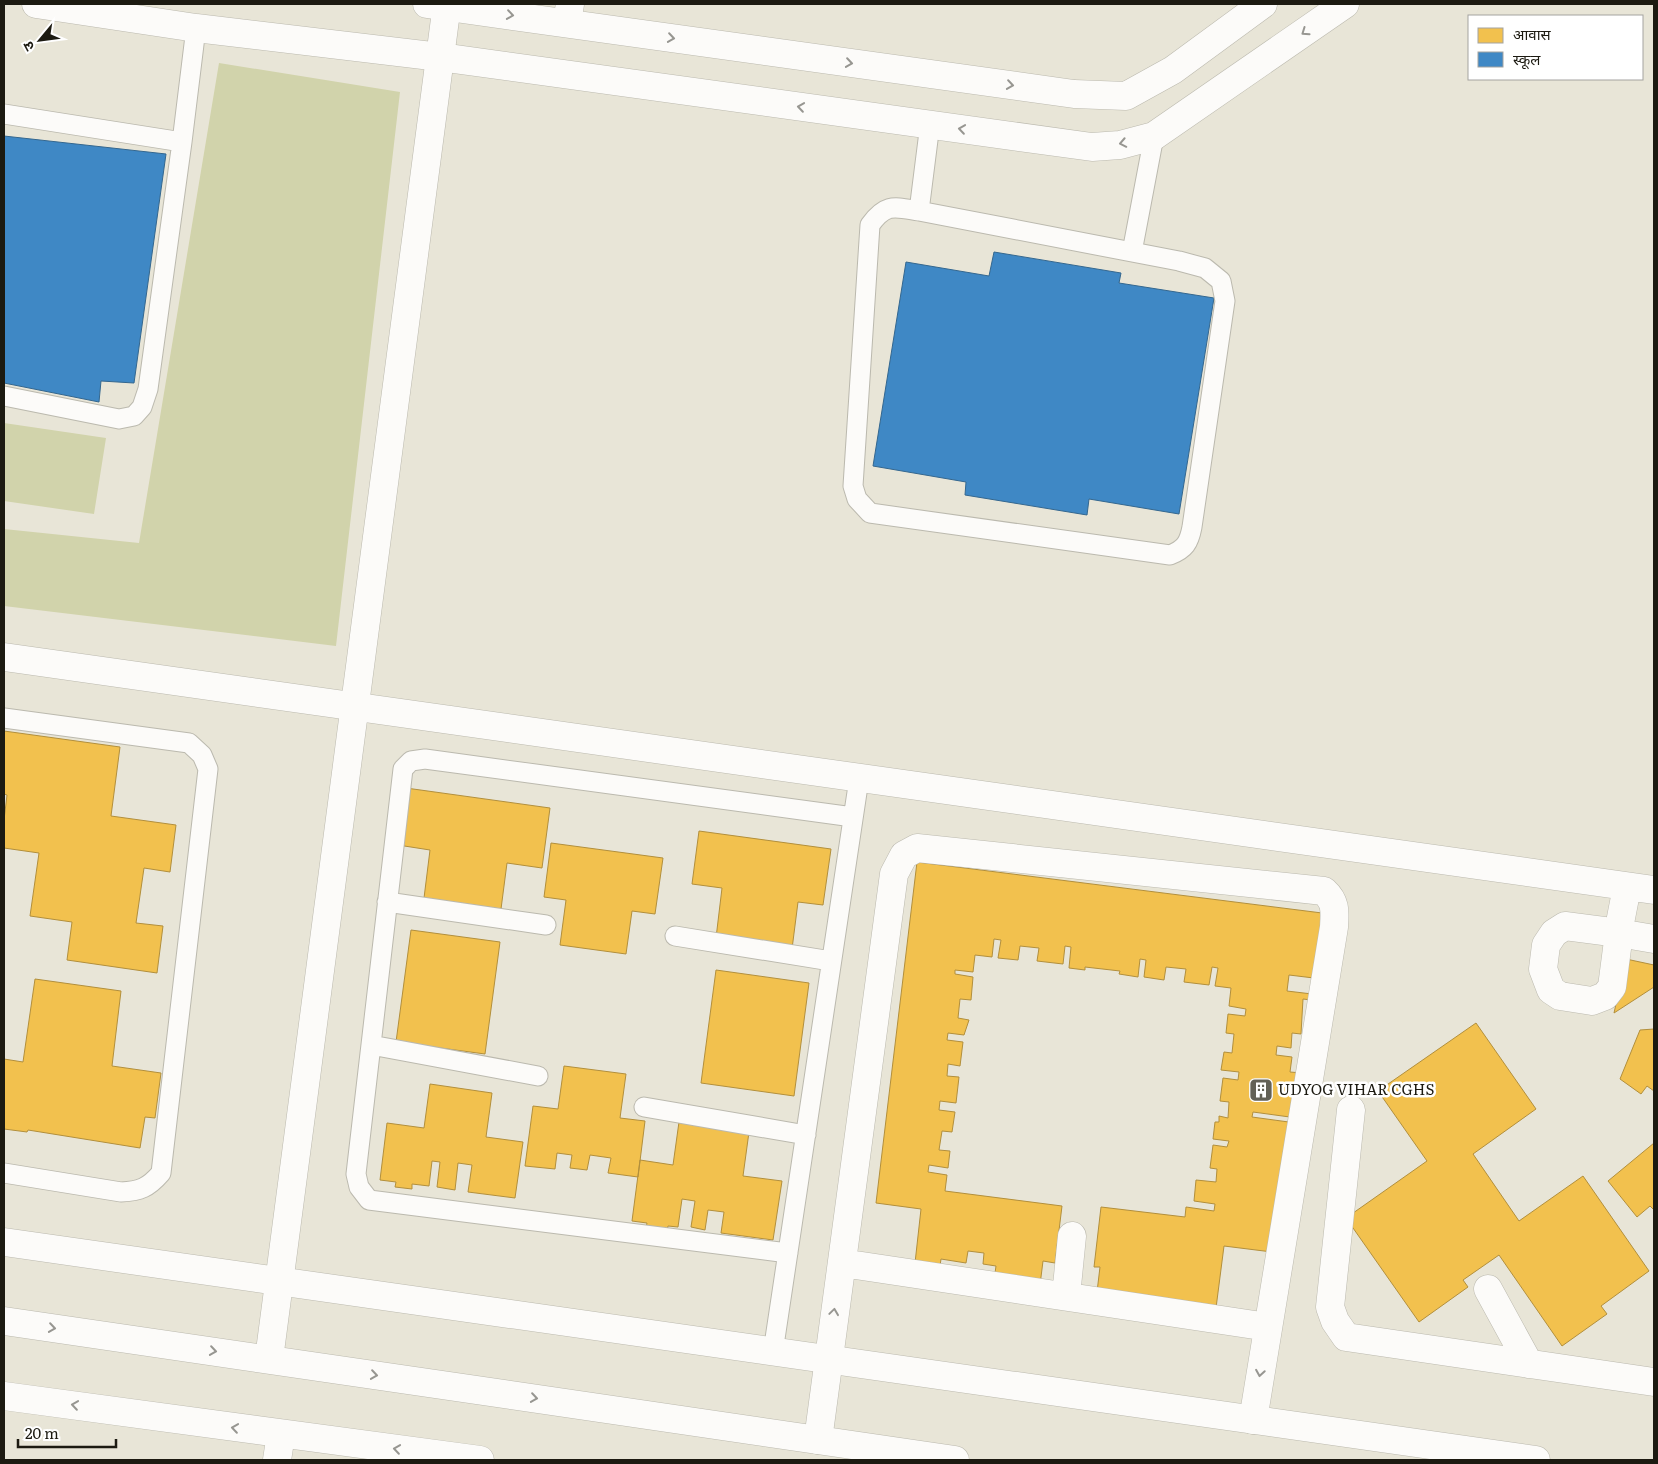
<svg xmlns="http://www.w3.org/2000/svg" width="1658" height="1464" font-family="Literata,'Noto Sans Devanagari',serif">
<rect width="100%" height="100%" fill="#e8e5d7"/>
<path fill="#d1d3ab" d="M219 63 400 92 336 646 4 606V529L139 543Z
M4 423 106 438 94 514 4 501Z"/>
<path fill="#f2c14e" stroke="#b28f3c" d="M4 731 120 747 111 816 176 825 170 872 144 868 136 923 163 926 157 973 67 960 72 922 30 916 39 853 4 848V820L7 795 4 794Z
M406 788 550 808 542 868 507 863 501 909 424 898 430 850 398 845Z
M699 831 831 849 823 905 798 902 792 949 716 938 722 888 692 884Z
M551 843 663 858 655 914 632 911 626 954 560 945 566 900 544 897Z
M917 862 1330 914 1322 979 1289 975 1287 991 1312 994 1311 1000 1303 999 1301 1034 1292 1033 1291 1048 1277 1046 1276 1055 1292 1057 1290 1072 1302 1073 1297 1118 1253 1112 1252 1117 1296 1123 1292 1160 1282 1159 1272 1252 1224 1246 1216 1308 1097 1292 1100 1267H1094L1101 1207 1185 1217 1186 1207 1214 1211 1215 1204 1194 1201 1196 1180 1216 1182 1217 1169 1210 1168 1213 1145 1227 1147 1229 1141 1213 1139 1215 1122H1219V1116L1228 1118 1229 1102 1220 1101 1223 1078 1238 1080 1239 1072 1221 1070 1224 1052 1232 1053 1234 1034 1226 1033 1228 1014 1245 1016 1246 1009 1229 1006 1231 988 1215 986 1218 968 1212 967 1209 985 1184 982 1186 969 1166 967 1164 980 1144 977 1146 960 1140 959 1138 977 1119 974 1120 971 1085 967V970L1069 968 1071 947 1065 946 1063 964 1037 961 1039 948 1020 946 1018 960 998 958 1001 940 994 939 992 957 975 955 973 972 955 970V974L973 977 971 1000 960 999 958 1018 969 1020 964 1035 948 1033 947 1040 963 1042 960 1066 948 1064 947 1076 959 1077 956 1103 940 1101 939 1110 955 1112 952 1132 942 1131 939 1150 950 1151 948 1168 929 1165 928 1172 947 1175 945 1191 1062 1206 1055 1263 1043 1261 1040 1285 994 1280 996 1266 983 1264 984 1253 968 1251 966 1263 941 1259 940 1266 915 1263 921 1209 876 1203Z
M411 930 500 942 485 1054 396 1042Z
M1626 959 1654 965V987L1614 1013Z
M716 970 809 983 794 1096 701 1083Z
M35 979 121 991 112 1066 161 1073 155 1118 145 1117 140 1148 28 1130 27 1132 4 1129V1059L23 1062Z
M1476 1023 1536 1109 1473 1154 1519 1221 1583 1176 1649 1271 1601 1306 1607 1314 1562 1346 1499 1255 1463 1280 1468 1287 1419 1322 1346 1218 1427 1161 1378 1091Z
M1654 1029V1091L1647 1086 1641 1094 1620 1079 1640 1030Z
M564 1066 626 1074 620 1118 645 1121 638 1177 608 1173 611 1158 590 1155 587 1170 570 1168 572 1155 557 1153 555 1169 525 1166 533 1106 558 1109Z
M430 1084 492 1093 486 1137 523 1142 515 1198 468 1192 472 1165 458 1163 455 1190 437 1187 440 1162 432 1161 429 1186 412 1184V1189L395 1187 396 1182 380 1180 387 1123 424 1128Z
M679 1122 749 1132 743 1176 782 1181 773 1240 721 1233 724 1212 708 1210 705 1230 691 1227 695 1201 682 1199 678 1227 668 1226 667 1231 646 1228 647 1223 632 1221 640 1160 673 1165Z
M1654 1143V1210L1650 1206 1637 1217 1608 1181Z"/>
<path fill="#3f88c5" stroke="#34678f" d="M4 136 166 154 134 383 101 381 99 402 4 383Z
M994 252 1121 273 1119 283 1214 298 1179 514 1089 499 1087 515 965 495 966 482 873 466 906 262 989 276Z"/>
<g fill="none" stroke-linecap="round" stroke-linejoin="round">
<g stroke="#bbb9ae" stroke-width="21">
<path id="lane" d="M4 114 182 142 196 28
M919 211 1179 261 1205 268 1221 281 1225 301 1192 527C1189 543 1185 549 1170 555L870 513 857 499 853 486 870 225C886 203 894 207 919 211L930 124
M1132 252 1154 136
M4 396 119 419 134 416 142 407 148 389 182 142
M4 718 189 743 202 755 208 769 161 1173C148 1188 140 1191 121 1192L4 1173
M387 902 546 925
M675 936 831 961
M371 1045 538 1076
M644 1107 806 1135
M788 1253 369 1200 359 1187 356 1174 403 769 411 761 425 759 853 817
M773 1352 859 779"/>
</g>
<g stroke="#bbb9ae" stroke-width="29">
<path id="street" d="M567 23 570 4
M4 657 1654 890
M1627 887 1620 923 1619 933 1612 987 1605 996 1592 1001 1560 996 1551 990 1543 969 1546 945 1554 933 1565 926 1619 933 1654 939
M1351 1110 1330 1307 1335 1321 1346 1337 1654 1382
M842 1263 1268 1327
M1488 1289 1529 1364
M1066 1296 1072 1236
M269 1359 447 4
M818 1440 894 874 904 855 917 848 1324 891C1336 902 1335 911 1334 927L1253 1420
M277 1460 281 1434"/>
</g>
<g stroke="#bbb9ae" stroke-width="29">
<path id="secondary" d="M36 4 196 28 440 57 1092 147 1120 145 1154 136 1345 4
M427 4 1074 94 1126 96 1173 70 1263 4
M4 1242 1536 1460
M4 1321 955 1460
M4 1396 480 1460"/>
</g>
<use href="#lane" stroke="#fcfbf9" stroke-width="19"/>
<use href="#street" stroke="#fcfbf9" stroke-width="28"/>
<use href="#secondary" stroke="#fcfbf9" stroke-width="28"/>
</g>
<defs><path id="oneway-chevron" d="M-2-3.5L2.5 0L-2 3.5" fill="none" stroke-width="1.6" stroke-linecap="round" stroke-linejoin="round" transform="scale(1.25)"/></defs>
<g stroke="#979691">
<use href="#oneway-chevron" transform="translate(510 15) rotate(8)"/>
<use href="#oneway-chevron" transform="translate(1305 32) rotate(145)"/>
<use href="#oneway-chevron" transform="translate(671 38) rotate(8)"/>
<use href="#oneway-chevron" transform="translate(849 63) rotate(8)"/>
<use href="#oneway-chevron" transform="translate(1010 85) rotate(8)"/>
<use href="#oneway-chevron" transform="translate(801 107) rotate(-172)"/>
<use href="#oneway-chevron" transform="translate(962 129) rotate(-172)"/>
<use href="#oneway-chevron" transform="translate(1123 143) rotate(169)"/>
<use href="#oneway-chevron" transform="translate(834 1312) rotate(-82)"/>
<use href="#oneway-chevron" transform="translate(52 1328) rotate(8)"/>
<use href="#oneway-chevron" transform="translate(213 1351) rotate(8)"/>
<use href="#oneway-chevron" transform="translate(1260 1373) rotate(99)"/>
<use href="#oneway-chevron" transform="translate(374 1375) rotate(8)"/>
<use href="#oneway-chevron" transform="translate(534 1398) rotate(8)"/>
<use href="#oneway-chevron" transform="translate(75 1405) rotate(-172)"/>
<use href="#oneway-chevron" transform="translate(235 1428) rotate(-172)"/>
<use href="#oneway-chevron" transform="translate(397 1449) rotate(-172)"/>
</g>
<defs>
<g id="building-square" transform="scale(1.25)"><rect x="-9" y="-9" width="18" height="18" rx="4" fill="#636156" stroke="#fff"/><path d="M-4-6H4V6H1V3H-1V6H-4ZM-2.5-4.3h1.7v1.8h-1.7ZM.8-4.3h1.7v1.8H.8ZM-2.5-1h1.7V.8h-1.7ZM.8-1h1.7V.8H.8Z" fill="#fff"/></g>
</defs>
<g fill-rule="evenodd">
<use href="#building-square" x="1261" y="1090"/>
</g>
<g text-anchor="middle" stroke-width="5" stroke-linejoin="round" paint-order="stroke">
<g font-size="15" fill="#1c1a11" stroke="#fff" text-anchor="start">
<text x="1278" y="1095">UDYOG VIHAR CGHS</text>
</g>
</g>
<rect width="1658" height="1464" fill="none" stroke="#1c1a11" stroke-width="10"/>
<rect x="1468" y="15" width="175" height="65" fill="#ffffff" stroke="#a4a3a0"/>
<rect x="1478" y="28" width="25" height="15" fill="#f2c14e" stroke="#a4a3a0"/>
<text x="1513" y="40" font-size="15" fill="#1c1a11">आवास</text>
<rect x="1478" y="52" width="25" height="15" fill="#3f88c5" stroke="#a4a3a0"/>
<text x="1513" y="65" font-size="15" fill="#1c1a11">स्कूल</text>
<g transform="translate(40 40) rotate(241)" stroke="#ffffff" stroke-width="4" paint-order="stroke">
<path d="M0-4L9 19L0 12L-9 19Z" fill="#1c1a11"/>
<text y="-8" font-size="14" font-weight="bold" text-anchor="middle" fill="#1c1a11">उ</text>
</g>
<path d="M18 1439v8h98v-8" fill="none" stroke="#1c1a11" stroke-width="2.5"/>
<text x="25" y="1439" font-size="15" fill="#1c1a11" stroke="#ffffff" stroke-width="4" paint-order="stroke">20 m</text>
</svg>
